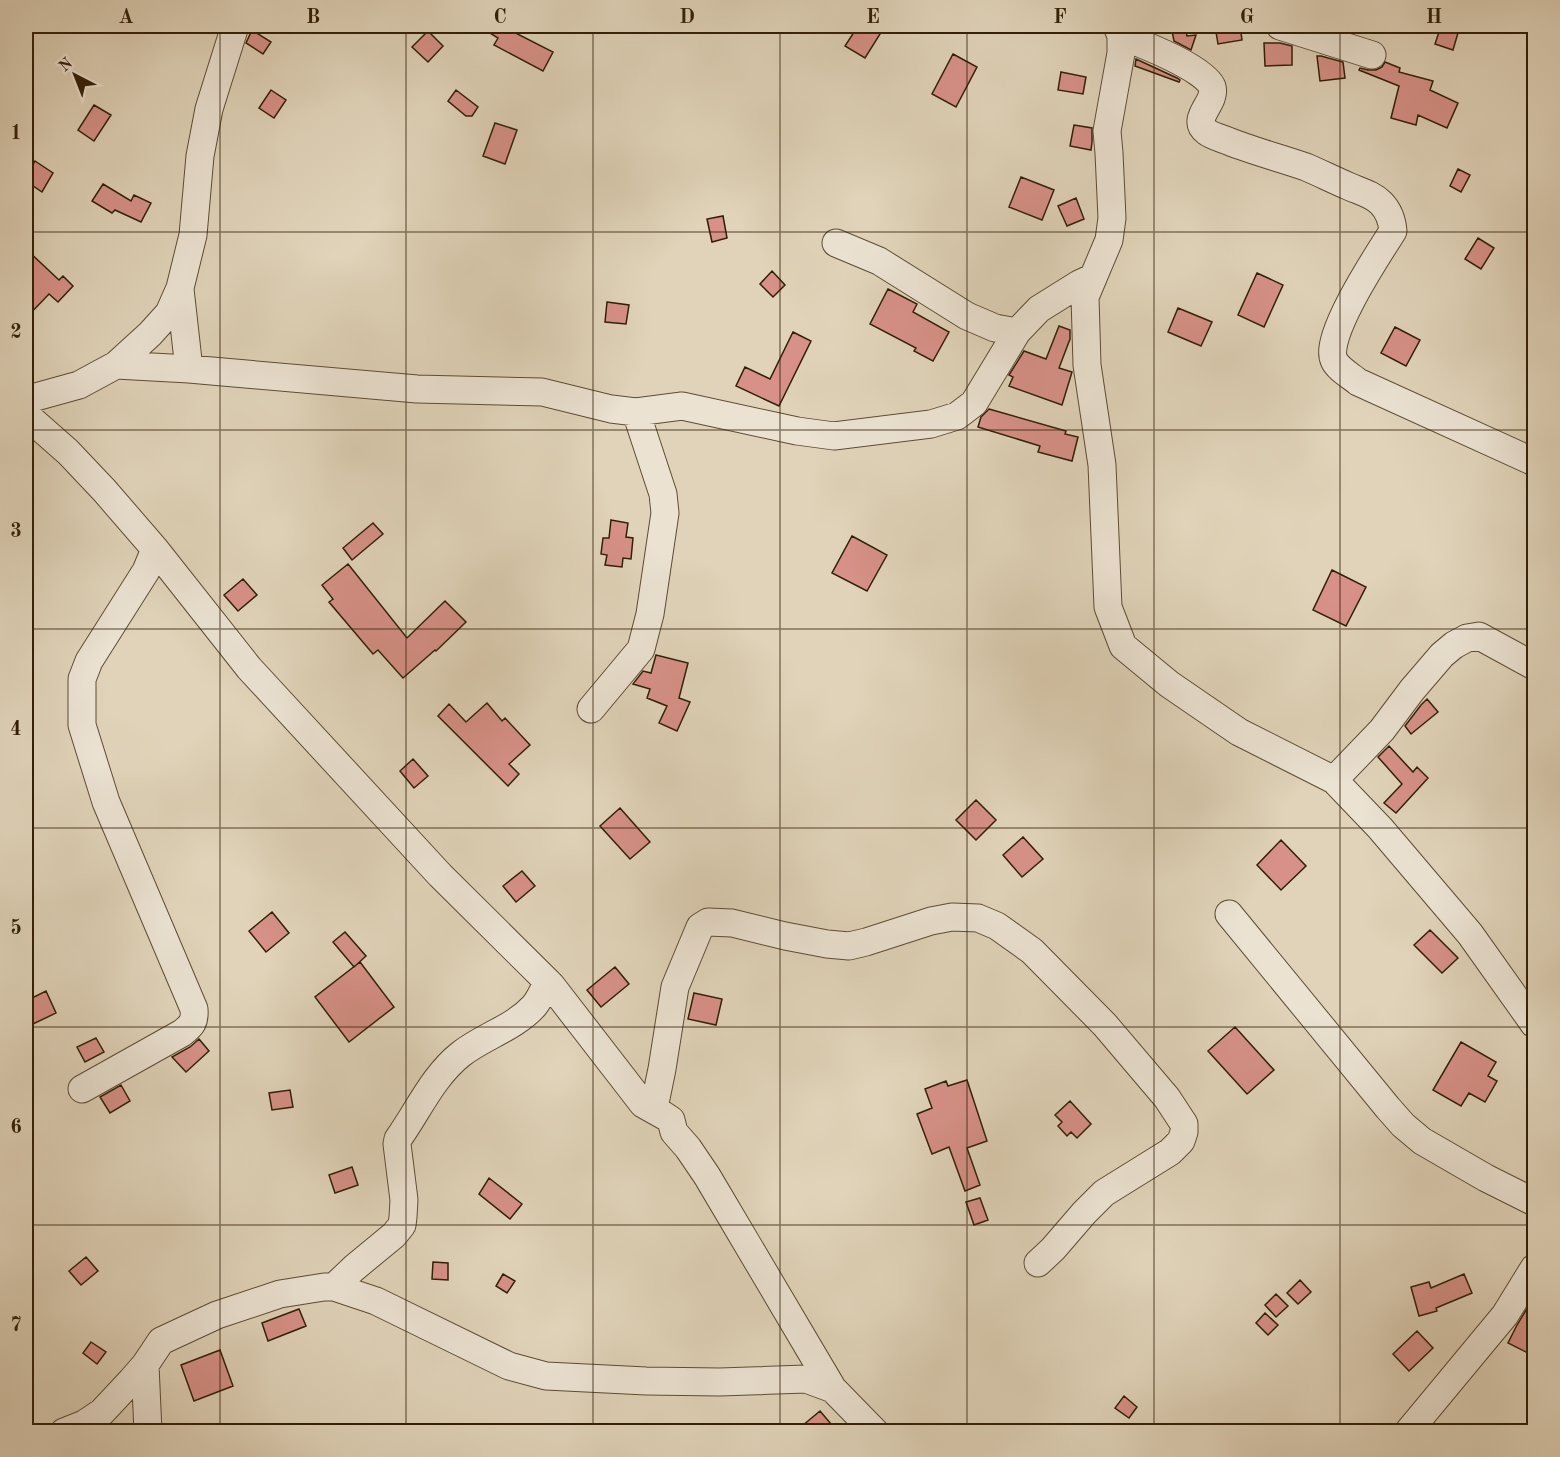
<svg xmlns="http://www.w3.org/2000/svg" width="1560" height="1457" font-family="'Old Standard TT',serif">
<rect width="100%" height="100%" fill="#e0d3b9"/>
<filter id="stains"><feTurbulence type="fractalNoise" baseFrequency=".00333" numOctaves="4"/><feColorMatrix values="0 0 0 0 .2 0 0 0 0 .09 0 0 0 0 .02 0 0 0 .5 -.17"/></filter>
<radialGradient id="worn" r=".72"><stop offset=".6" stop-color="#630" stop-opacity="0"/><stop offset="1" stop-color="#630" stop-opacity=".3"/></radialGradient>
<path fill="#d79188" stroke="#311f07" stroke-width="1.5" d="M479 26H502L553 52 543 71 494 45 498 38Z
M858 26H885L865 58 845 46Z
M1171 26H1185L1187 36 1196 35 1191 50 1174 41Z
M1215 26H1240L1242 40 1218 44Z
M1441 26H1460L1453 50 1435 44Z
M252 30 271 42 263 54 246 43Z
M428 31 443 46 428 62 412 47Z
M1264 43H1280L1292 46V65L1265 66Z
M953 54 977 67 956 107 932 94Z
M1317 56H1321L1343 62 1345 78 1320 81Z
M1136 59 1177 78 1180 80 1179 82 1135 66Z
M1385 62 1400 68 1399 72 1433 81 1430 90 1458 103 1447 128 1418 115 1416 125 1391 118 1399 86 1359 70 1360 68 1368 70H1376L1382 67Z
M1061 72 1086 77 1083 94 1058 90Z
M271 90 286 100 274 118 259 108Z
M456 90 478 107 472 116H466L448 101Z
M94 105 111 115 94 141 78 130Z
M495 123 517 130 505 164 483 156Z
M1074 125 1092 128V142L1091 150 1070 146Z
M35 161 53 173 42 192 26 181V175Z
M1458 169 1470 175 1461 192 1450 186Z
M1021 177 1054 190 1042 220 1009 207Z
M103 184 131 201 134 195 151 203 141 222 115 210 112 213 92 201Z
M1076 198 1084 219 1067 226 1058 206Z
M723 216 727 238 712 242 707 219Z
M1478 238 1494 248 1481 269 1465 259Z
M26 249 59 280 63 276 73 286 58 302 49 294 26 318Z
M772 271 785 285 773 297 760 284Z
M1257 273 1283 285 1264 327 1238 315Z
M888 289 917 304 913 312 949 332 933 361 914 351 916 348 870 324Z
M607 302 629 305 626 324 605 322Z
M1178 308 1212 322 1201 346 1168 332Z
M1059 326 1070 330V339L1059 368 1072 372 1062 405 1009 386 1013 377 1009 375 1024 351 1046 359Z
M1395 327 1420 340 1406 366 1381 353Z
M793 332 811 341 779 406 736 386 745 367 770 379Z
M989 409 1066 431 1065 434 1078 437 1072 461 1038 452 1040 446 978 427 981 417Z
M611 520 628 523 626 537 633 538 631 559 623 558 622 567 605 565 607 555 601 554 603 538H609Z
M373 523 383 534 352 560 343 548Z
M852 536 887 555 867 591 832 573Z
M348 564 407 638 445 601 466 622 436 651 435 650 403 678 378 650 373 654 329 602 333 599 322 585Z
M1332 570 1366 587 1346 626 1313 610Z
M243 579 257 595 238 611 224 595Z
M656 655 688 663 679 698 690 702 677 731 659 723 667 706 647 698 650 689 633 684 643 671 651 673Z
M1427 699 1438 712 1411 734 1405 726 1421 705Z
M487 703 502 721 505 718 530 745 509 764 519 774 508 786 438 716 449 704 466 722Z
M1389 746 1413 772 1417 767 1428 778 1396 813 1384 803 1402 784 1378 757Z
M413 759 428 776 414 788 400 771Z
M976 800 996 820 976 840 956 820Z
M620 808 650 842 630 859 600 826Z
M1023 837 1043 859 1022 877 1003 855Z
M1281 840 1306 866 1281 890 1257 865Z
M522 871 535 886 516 902 503 886Z
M272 912 289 933 266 952 249 931Z
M1430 930 1458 958 1442 973 1414 945Z
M345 932 366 956 354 967 333 942Z
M360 962 394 1007 349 1042 315 997Z
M615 967 629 984 601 1007 587 990Z
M46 991 56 1013 33 1024 26 1007V1001Z
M694 993 722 999 716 1025 688 1019Z
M1235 1027 1274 1070 1247 1094 1208 1051Z
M96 1038 104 1052 85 1062 77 1047Z
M199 1039 209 1051 186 1072 172 1057 190 1047Z
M1461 1042 1496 1062 1488 1076 1497 1081 1485 1102 1469 1093 1461 1106 1433 1090Z
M967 1080 987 1141 967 1148 980 1185 965 1191 949 1147 932 1154 917 1114 932 1108 925 1089 946 1081 948 1086Z
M121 1085 130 1101 110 1113 100 1097Z
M290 1090 293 1107 272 1110 269 1093Z
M1070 1101 1091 1124 1077 1138 1071 1132 1067 1136 1058 1126 1062 1122 1055 1115Z
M352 1167 358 1185 335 1193 329 1175Z
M489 1178 522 1204 510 1219 479 1194Z
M980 1198 988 1220 974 1225 966 1202Z
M86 1257 98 1271 81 1285 69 1271Z
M433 1262 448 1263V1280L432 1279Z
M503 1274 515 1281 507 1293 496 1286Z
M1464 1274 1472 1293 1436 1308 1437 1311 1419 1316 1411 1287 1429 1282 1431 1288Z
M1300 1280 1311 1292 1298 1304 1287 1293Z
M1276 1294 1288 1306 1276 1317 1265 1305Z
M1534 1297V1356L1508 1343 1517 1325Z
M299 1309 306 1326 268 1341 262 1323Z
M1265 1313 1278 1325 1268 1335 1256 1323Z
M1417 1331 1433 1348 1409 1371 1393 1354Z
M91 1342 106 1352 97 1364 83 1353Z
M220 1350 233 1386 194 1401 181 1365Z
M1124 1396 1137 1407 1129 1418 1115 1408Z
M820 1411 837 1431H796Z"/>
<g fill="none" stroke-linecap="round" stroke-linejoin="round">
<g stroke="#5d4c34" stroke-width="29">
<path id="minor" d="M1117 26 1121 36V53L1107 131 1109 153 1112 218 1109 240 1085 297 1087 365 1102 465 1108 607 1123 646 1169 684 1239 732 1334 780 1380 828 1470 934 1534 1024
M1280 26 1372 55
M1121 36C1140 43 1205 68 1212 87 1217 103 1189 119 1207 132 1212 136 1221 138 1228 141 1253 151 1280 158 1306 167 1320 173 1334 180 1348 186 1359 191 1372 194 1381 203 1389 211 1392 220 1393 231 1379 253 1323 337 1334 360 1338 369 1351 376 1358 382L1534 462
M836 243 879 261 967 316 995 328 1017 332
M180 289 189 369
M116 365 189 369 417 389 542 392 611 409 636 412 682 406 797 431 834 436 931 424 957 416 974 403 1017 332 1039 309 1079 284 1092 278
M26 398H32L79 385 116 365 150 334 169 313 180 288 193 235 200 156 209 109 235 26
M26 415 68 452 104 490 155 549 146 571 89 661 82 679V725L106 802 194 1009C195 1022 192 1025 182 1033L82 1089
M155 549 249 668 440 875 551 985 643 1104 668 1118
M591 709 641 649 650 614 665 513 663 494 636 412
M1334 780 1382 730 1412 690 1442 655 1454 645 1467 638 1479 636 1534 666
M1229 914 1388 1108 1403 1125 1422 1141 1486 1178 1534 1202
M334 1287 354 1268 394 1235 402 1225 403 1217 404 1200 397 1144 398 1139C418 1111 433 1076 461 1054 484 1036 514 1028 534 1006 540 999 543 990 548 982
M145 1365 148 1432
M64 1432 84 1424 102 1412 131 1381 145 1365 161 1341 217 1315 280 1294 324 1287H334L376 1301 509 1366 546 1376 646 1381 720 1382 806 1379 833 1389
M875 1432 833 1389 707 1176 688 1148 674 1132 671 1120 656 1110 655 1103 662 1069 675 987 700 927 708 922 732 923 785 936 827 944 849 946 866 942 931 921 952 917 978 918 997 926 1032 951 1105 1025 1167 1098 1184 1124V1132L1181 1141 1170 1152 1104 1193 1084 1213 1053 1249 1038 1263
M1408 1432 1505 1315 1534 1268"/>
</g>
<use href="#minor" stroke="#ebe2d2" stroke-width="27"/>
</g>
<path fill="none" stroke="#311f07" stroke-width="1.5" stroke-opacity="0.55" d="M220 26V1432M406 26V1432M593 26V1432M780 26V1432M967 26V1432M1154 26V1432M1340 26V1432M26 232H1534M26 430H1534M26 629H1534M26 828H1534M26 1027H1534M26 1225H1534"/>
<rect width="1560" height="1457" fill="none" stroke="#e0d3b9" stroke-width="66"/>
<g transform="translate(75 75) rotate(318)" stroke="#ebe2d2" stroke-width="4.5" paint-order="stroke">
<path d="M0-4.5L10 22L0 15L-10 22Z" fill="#311f07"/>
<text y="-9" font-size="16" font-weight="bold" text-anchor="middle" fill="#311f07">N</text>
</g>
<rect x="33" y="33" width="1494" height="1391" fill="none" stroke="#311f07" stroke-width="2"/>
<g font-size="20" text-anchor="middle" font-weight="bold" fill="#311f07">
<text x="126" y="23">A</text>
<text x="313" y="23">B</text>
<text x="500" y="23">C</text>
<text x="687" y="23">D</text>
<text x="873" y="23">E</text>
<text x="1060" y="23">F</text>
<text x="1247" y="23">G</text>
<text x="1434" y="23">H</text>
<text x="16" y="139">1</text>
<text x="16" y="338">2</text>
<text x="16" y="537">3</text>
<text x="16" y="735">4</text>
<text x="16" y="934">5</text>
<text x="16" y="1133">6</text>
<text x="16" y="1331">7</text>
</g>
<rect width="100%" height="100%" filter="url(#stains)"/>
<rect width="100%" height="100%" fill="url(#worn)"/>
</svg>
